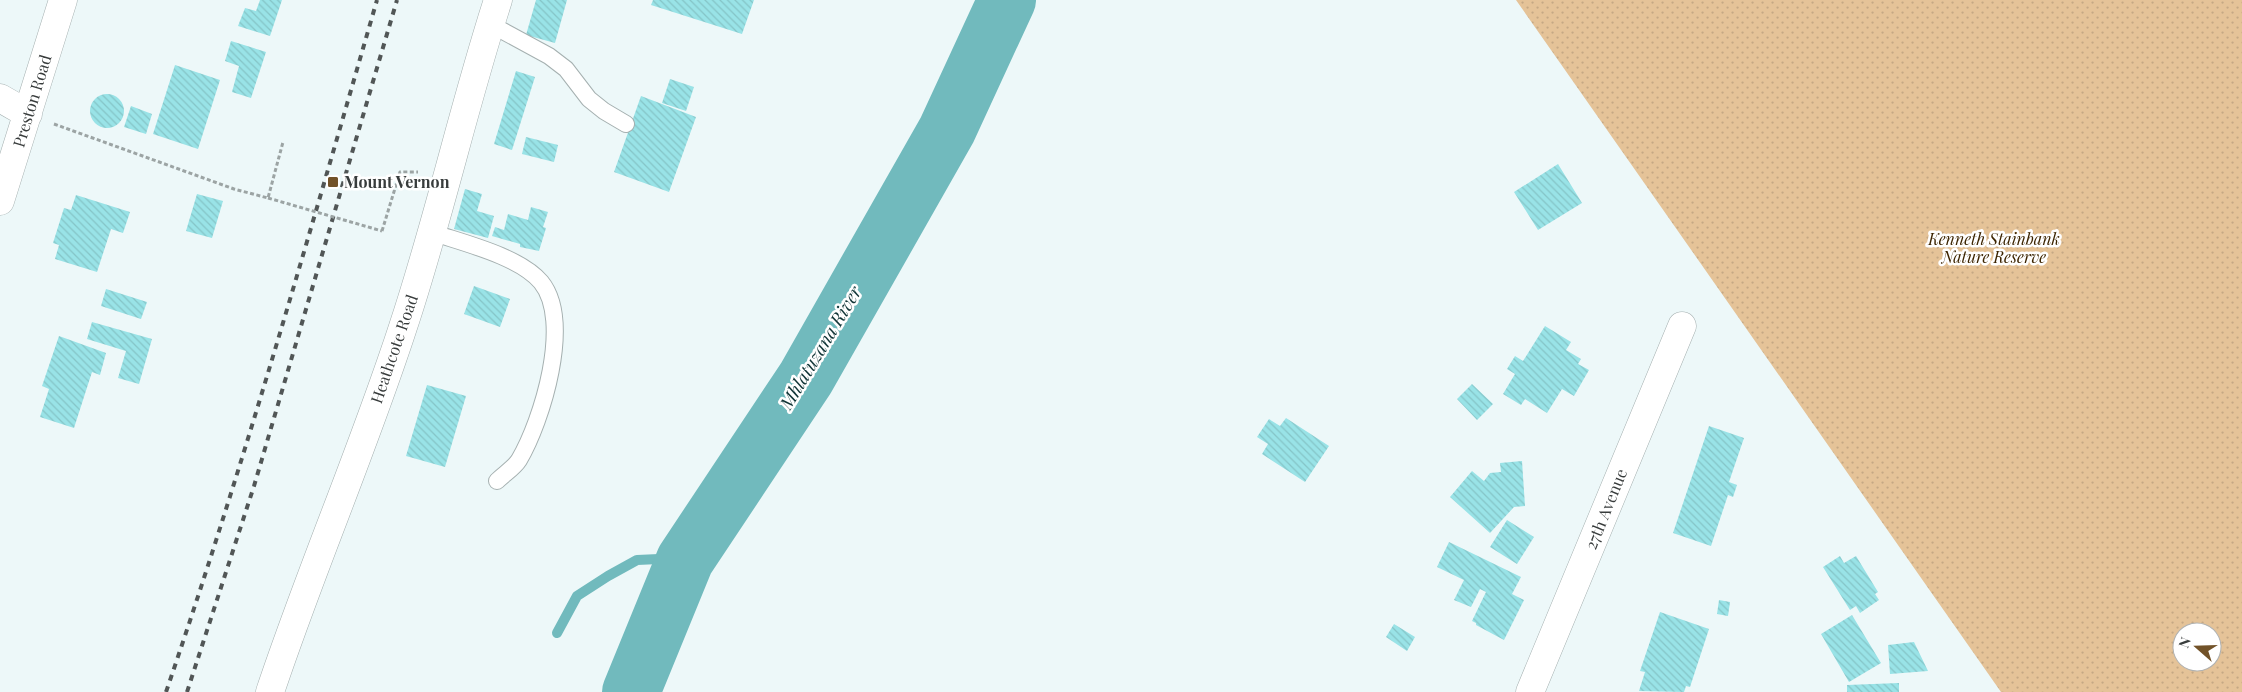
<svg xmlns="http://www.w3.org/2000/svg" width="2242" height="692" font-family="'Playfair Display',serif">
<defs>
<pattern id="grass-dots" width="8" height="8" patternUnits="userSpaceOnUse" patternTransform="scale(1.25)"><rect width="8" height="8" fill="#e5c398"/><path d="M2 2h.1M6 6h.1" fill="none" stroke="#c5a884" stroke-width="1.8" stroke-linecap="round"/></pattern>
<pattern id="building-back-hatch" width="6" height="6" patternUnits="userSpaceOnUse" patternTransform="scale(1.25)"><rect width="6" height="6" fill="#99e3e7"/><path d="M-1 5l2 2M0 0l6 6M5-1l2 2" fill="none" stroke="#85c4c7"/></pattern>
</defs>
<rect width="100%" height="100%" fill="#edf8f9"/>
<path fill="url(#grass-dots)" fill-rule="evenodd" d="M1516 0H2242V692H2001ZM2182 632H2212V662H2182Z"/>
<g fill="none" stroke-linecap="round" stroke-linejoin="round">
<path stroke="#71babd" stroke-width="10" d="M557 633 577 596 608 576 637 560 659 559 685 560"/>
<path stroke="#71babd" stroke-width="58" d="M631 692 685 560 806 378 947 130 1007 0"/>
</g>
<path fill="url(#building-back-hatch)" d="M260 0H282L270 36 238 26 245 8 256 11Z
M536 0H567L555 43 526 35Z
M653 0H754L742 34 651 5Z
M231 41 266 52 251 98 232 92 239 66 225 61Z
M175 65 220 80 198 149 153 134Z
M516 71 535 77 512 150 494 144Z
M670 79 694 87 686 111 662 103Z
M90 111a17 17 0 1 1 34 0a17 17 0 1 1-34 0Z
M641 96 696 117 669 192 614 172Z
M131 106 152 114 146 134 124 127Z
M526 137 558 145 554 162 522 154Z
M1558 164 1582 203 1538 230 1514 192Z
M465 189 482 194 477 211 494 216 488 238 454 229Z
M197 194 223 201 212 238 186 231Z
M76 195 130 212 123 233 111 229 97 272 55 259 59 245 53 243 64 208 71 210Z
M531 207 548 212 543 227 546 228 539 251 520 247V244L492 236 495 227 504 230 508 214 528 220Z
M474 286 510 299 500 327 464 314Z
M106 289 147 302 141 319 101 306Z
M92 322 152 339 139 384 118 378 126 351 87 339Z
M1545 326 1571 342 1566 350 1581 359 1578 364 1589 370 1574 396 1562 389 1547 413 1525 399 1521 405 1503 394 1515 374 1507 369 1515 356 1523 361Z
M59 336 106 353 100 375 92 372 74 428 40 417 49 389 42 386Z
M1472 384 1493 404 1477 420 1457 399Z
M427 385 466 396 445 467 406 456Z
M1286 418 1329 446 1305 482 1262 454 1268 444 1257 437 1269 419 1280 426Z
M1709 426 1744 438 1729 482 1737 485 1733 497 1728 495 1711 546 1673 533Z
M1522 461 1525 506 1514 507 1490 533 1450 497 1472 471 1484 481 1490 473 1501 472 1500 463Z
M1507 520 1534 537 1517 564 1490 547Z
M1449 542 1521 577 1512 594 1524 600 1504 640 1476 625V623L1472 621 1486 592 1480 589 1471 607 1454 600 1464 580 1437 567Z
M1840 556 1844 563 1856 556 1878 592 1875 594 1879 600 1860 613 1856 606 1850 610 1823 567Z
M1719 600 1730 602 1728 616 1717 614Z
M1660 612 1709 629 1690 687 1686 686 1684 692 1639 691 1645 672 1640 671Z
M1852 615 1881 663 1849 682 1821 634Z
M1394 624 1415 637 1407 651 1386 637Z
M1914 642 1928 671 1890 674 1888 645Z
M1899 683V692H1847V685Z"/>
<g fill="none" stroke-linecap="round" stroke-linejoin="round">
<g stroke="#a5b0b0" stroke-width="18">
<path id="lane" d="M490 24 549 56 566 69 589 99 604 111 626 124
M431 232C463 243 519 256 541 282 573 321 542 421 519 460 514 468 504 474 497 481"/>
</g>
<g stroke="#a5b0b0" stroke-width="29">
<path id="street" d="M0 98 28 114
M0 201 63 0
M270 692C311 569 363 450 403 327 439 219 463 108 498 0
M1530 692 1682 326"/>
</g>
<path stroke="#9ca4a4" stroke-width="3" stroke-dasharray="4 2.5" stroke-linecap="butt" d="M54 124 234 189 268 198 283 142
M382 231 400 172H418"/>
<use href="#lane" stroke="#fff" stroke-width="16"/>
<use href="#street" stroke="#fff" stroke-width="28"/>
<path stroke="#515656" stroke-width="4" stroke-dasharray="6 6" stroke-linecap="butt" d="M166 692C244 464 310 232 377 0
M187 692 254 486 397 0"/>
<path stroke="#9ca4a4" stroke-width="3" stroke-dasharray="4 2.5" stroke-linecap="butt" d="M268 198 382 231"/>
</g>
<rect fill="#725228" stroke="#fff" stroke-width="2" x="327" y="176" width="12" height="12" rx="2.5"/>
<g text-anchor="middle" stroke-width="5" stroke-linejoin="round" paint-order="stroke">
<g font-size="16" fill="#383c3c" stroke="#fff">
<text transform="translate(32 101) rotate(-73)" y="6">Preston Road</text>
<text transform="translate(394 349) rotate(-71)" y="6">Heathcote Road</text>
<text transform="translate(1606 509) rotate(-68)" y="6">27th Avenue</text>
</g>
<g font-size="16" font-weight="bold" fill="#383c3c" stroke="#fff" text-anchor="start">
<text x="344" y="188">Mount Vernon</text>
</g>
<g font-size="16" font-style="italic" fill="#3c2400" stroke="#fff">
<text x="1994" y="245">Kenneth Stainbank<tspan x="1994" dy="18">Nature Reserve</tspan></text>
</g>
<g font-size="18" font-style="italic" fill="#113537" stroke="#fff">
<text transform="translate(821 348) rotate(-59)" y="6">Mhlatuzana River</text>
</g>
</g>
<g transform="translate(2197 647) rotate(290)"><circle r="24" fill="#ffffff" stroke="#afb1b1"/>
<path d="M0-4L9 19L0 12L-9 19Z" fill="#725228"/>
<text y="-8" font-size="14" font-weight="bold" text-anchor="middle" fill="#383c3c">N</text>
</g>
</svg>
